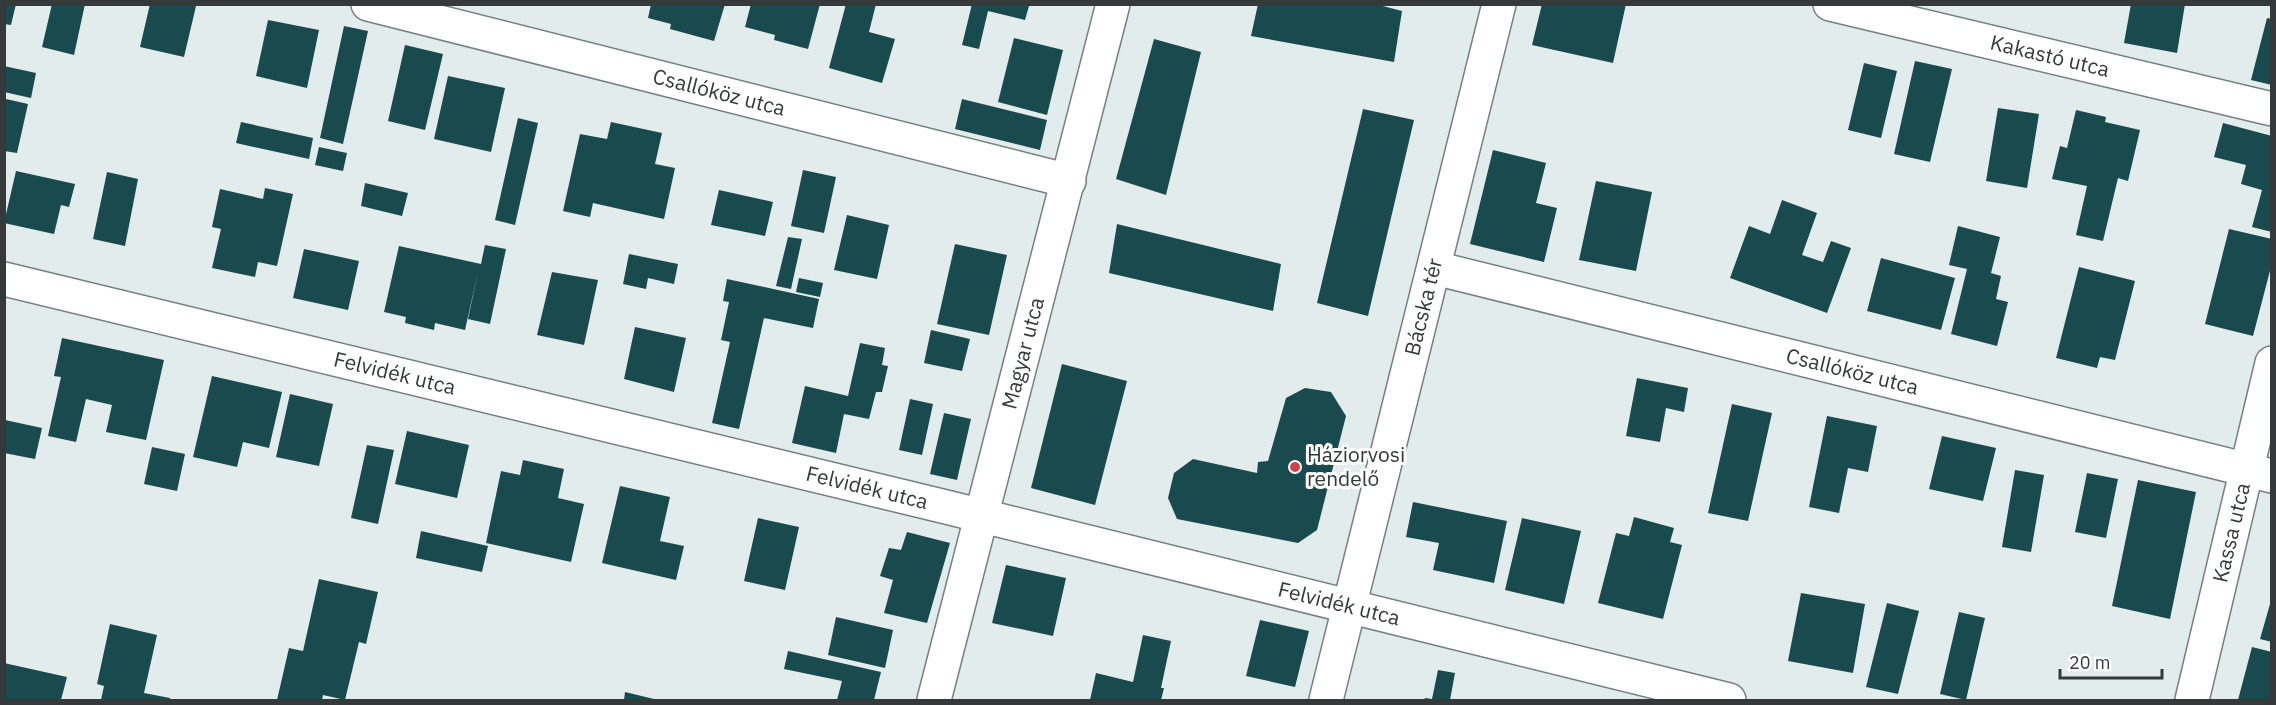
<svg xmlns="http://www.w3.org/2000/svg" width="2276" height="705" font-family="'IBM Plex Sans',sans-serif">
<rect width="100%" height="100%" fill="#e3ecec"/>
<path fill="#194a4d" d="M4 4H16L11 25 4 24Z
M52 4H85L74 55 42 47Z
M150 4 196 6 184 57 140 47Z
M651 4H725L714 41 670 29 671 24 648 18Z
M751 4H820L808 49 774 40 775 35 745 27Z
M846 4H876L869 32 895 39 882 83 829 68Z
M972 4H1024L1029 6 1025 20 988 11 979 49 962 45Z
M1258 4H1375L1402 11 1394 62 1251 36Z
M1542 4H1626L1613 63 1532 45Z
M2131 4H2185L2177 53 2124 43Z
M2267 18 2272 19V85L2251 80Z
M268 20 319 30 307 88 256 76Z
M344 26 368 31 343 144 320 138Z
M1014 38 1063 50 1047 115 998 102Z
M1154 39 1201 52 1166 195 1116 179Z
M405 45 443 54 425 130 388 121Z
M1915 61 1952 69 1930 162 1894 154Z
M1864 63 1897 71 1881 138 1848 130Z
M4 66 36 73 31 98 4 92Z
M448 76 505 88 491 152 434 139Z
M6 99 28 104 17 153 4 151Z
M962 99 1047 120 1040 150 955 129Z
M1998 108 2039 114 2027 188 1986 181Z
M1363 109 1414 120 1368 316 1317 303Z
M2076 110 2106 117 2105 122 2140 130 2128 181 2118 178 2103 241 2076 235 2087 186 2052 179 2060 146 2067 148Z
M518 118 538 123 515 225 495 220Z
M241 122 313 138 309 159 236 143Z
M611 122 662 133 655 164 675 168 664 219 593 203 590 217 563 211 580 134 607 139Z
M2223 123 2272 136V232L2252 227 2262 190 2241 184 2246 165 2214 157Z
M319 147 347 153 343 171 315 165Z
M1493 150 1546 163 1536 203 1557 208 1544 262 1470 244Z
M803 170 836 177 824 233 791 226Z
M16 171 75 184 69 207 61 205 54 234 4 223Z
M107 172 138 179 125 246 93 239Z
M1596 181 1652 192 1636 271 1579 260Z
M365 183 408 193 402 216 361 206Z
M265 188 293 194 277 266 258 262 255 277 212 268 221 229 212 227 220 189 263 199Z
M719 190 773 202 765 236 711 225Z
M1782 200 1817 213 1802 255 1823 262 1831 241 1851 248 1827 313 1730 278 1749 226 1770 234Z
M847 215 889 225 877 279 834 270Z
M1117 224 1281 264 1273 311 1109 273Z
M1958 226 2000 237 1991 273 2001 276 1996 299 2008 302 1997 346 1951 334 1967 269 1949 265Z
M2229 229 2272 239V263L2253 336 2205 324Z
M788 237 802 239 791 289 776 286Z
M955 244 1007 255 989 335 937 324Z
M485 245 506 249 490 324 468 319 478 272 465 330 435 323 434 330 405 323 406 317 384 312 399 246 481 264Z
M304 249 359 261 348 310 293 298Z
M629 254 678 264 674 284 648 278 646 289 623 284Z
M1881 258 1955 278 1941 330 1867 311Z
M2079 267 2135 281 2115 360 2100 357 2097 368 2056 358Z
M552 272 598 280 584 345 537 335Z
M799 278 823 283 820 297 796 292Z
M727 279 819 299 813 328 764 318 739 429 712 423 730 342 721 340 729 302 723 301Z
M635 327 686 338 674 392 624 379Z
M931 330 970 339 962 371 924 363Z
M62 338 164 360 146 440 106 432 112 405 86 399 76 442 48 436 61 377 54 376Z
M860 343 885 348 882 365 888 366 882 392H876L869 419 844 414 836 453 792 443 805 386 848 396Z
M1062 364 1127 381 1095 505 1031 488Z
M212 376 282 392 269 448 243 442 237 467 193 457Z
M1637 378 1688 388 1684 412 1666 408 1660 442 1626 436Z
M1305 388 1331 392 1346 416 1317 530 1298 543 1177 519 1168 498 1174 473 1193 459 1257 473 1258 462 1268 461 1286 398Z
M290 394 333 404 319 466 276 457Z
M910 399 933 404 922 455 899 450Z
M1732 404 1772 413 1748 521 1708 513Z
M944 413 971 419 957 480 930 474Z
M1827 416 1877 426 1868 472 1848 468 1839 513 1809 507Z
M5 420 42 428 35 459 4 453Z
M407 431 469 445 457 498 395 484Z
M1942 436 1996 448 1983 501 1929 489Z
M367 445 394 450 378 524 351 518Z
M152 447 185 454 177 491 144 484Z
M523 460 564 469 558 498 584 504 571 562 486 543 501 471 520 475Z
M2015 470 2044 475 2031 552 2002 547Z
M2087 473 2118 479 2106 538 2075 532Z
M2138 480 2196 492 2170 619 2112 606Z
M620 486 670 497 660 541 684 546 676 580 602 563Z
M1413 502 1507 521 1494 583 1433 570 1439 543 1406 537Z
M1634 517 1674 528 1670 542 1682 545 1663 619 1598 603 1616 533 1629 536Z
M758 518 799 527 785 590 744 581Z
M1522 518 1581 531 1564 604 1505 590Z
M421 531 488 546 482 572 416 558Z
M907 532 950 543 927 623 884 613 893 580 880 576 889 548 901 550Z
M1006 565 1066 578 1053 636 992 623Z
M319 579 378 592 366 644 359 642 345 700 323 695 322 700H277L289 648 303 651Z
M1801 593 1865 604 1853 673 1788 661Z
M2272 597V642L2260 639Z
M1887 603 1919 611 1898 694 1866 687Z
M1959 612 1985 618 1966 700 1940 694Z
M836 617 893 630 885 668 828 655Z
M1260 620 1309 631 1295 687 1246 676Z
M110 624 157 635 144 693 170 698V700H101L104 686 97 684Z
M1143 635 1171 641 1161 688H1164L1161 700H1090L1096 673 1133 682Z
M2252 647 2272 652V700H2238Z
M788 651 881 672 874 700H837L842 681 784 669Z
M4 663 67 677 61 700H4Z
M1438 670 1455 673 1450 700H1424L1425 698 1432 699Z
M625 692 654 699V700H624Z"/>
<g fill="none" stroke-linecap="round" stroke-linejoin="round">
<g stroke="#777f7f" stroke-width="36">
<g id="minor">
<path id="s1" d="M368 4 1069 181"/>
<path id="s2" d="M1830 4 2272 109"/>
<path id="s3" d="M1435 268 2272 476"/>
<path id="s4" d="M4 279 942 506 1729 700"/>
<path id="s5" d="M934 700 1113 4"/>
<path id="s6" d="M1326 700 1499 4"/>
<path id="s7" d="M2192 700 2272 363"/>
</g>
</g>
<use href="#minor" stroke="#fff" stroke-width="33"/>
</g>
<circle fill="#d1414e" stroke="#fff" stroke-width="2" cx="1295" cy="467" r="6"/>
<g text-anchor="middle" stroke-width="6" stroke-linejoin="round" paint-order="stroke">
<g font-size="21" fill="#363939" stroke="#fff">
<text dy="7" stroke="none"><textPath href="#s2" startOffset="226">Kakastó utca</textPath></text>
<text dy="7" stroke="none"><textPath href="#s1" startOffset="362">Csallóköz utca</textPath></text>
<text dy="7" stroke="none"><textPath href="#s6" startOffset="405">Bácska tér</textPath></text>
<text dy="7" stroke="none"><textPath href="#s5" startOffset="358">Magyar utca</textPath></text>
<text dy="7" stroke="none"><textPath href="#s3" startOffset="430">Csallóköz utca</textPath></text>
<text dy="7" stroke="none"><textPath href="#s4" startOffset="402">Felvidék utca</textPath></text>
<text dy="7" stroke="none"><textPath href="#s4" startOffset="888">Felvidék utca</textPath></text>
<text dy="7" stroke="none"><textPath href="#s7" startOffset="172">Kassa utca</textPath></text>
<text dy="7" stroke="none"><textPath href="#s4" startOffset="1374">Felvidék utca</textPath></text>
</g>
<g font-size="21" fill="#363939" stroke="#fff" text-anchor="start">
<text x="1307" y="462">Háziorvosi<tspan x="1307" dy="24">rendelő</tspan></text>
</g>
</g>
<rect width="2276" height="705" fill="none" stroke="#363939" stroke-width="12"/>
<path d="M2060 669v9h102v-9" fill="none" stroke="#363939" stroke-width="3"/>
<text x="2069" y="669" font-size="18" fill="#363939" stroke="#ffffff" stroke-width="4.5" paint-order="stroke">20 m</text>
</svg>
